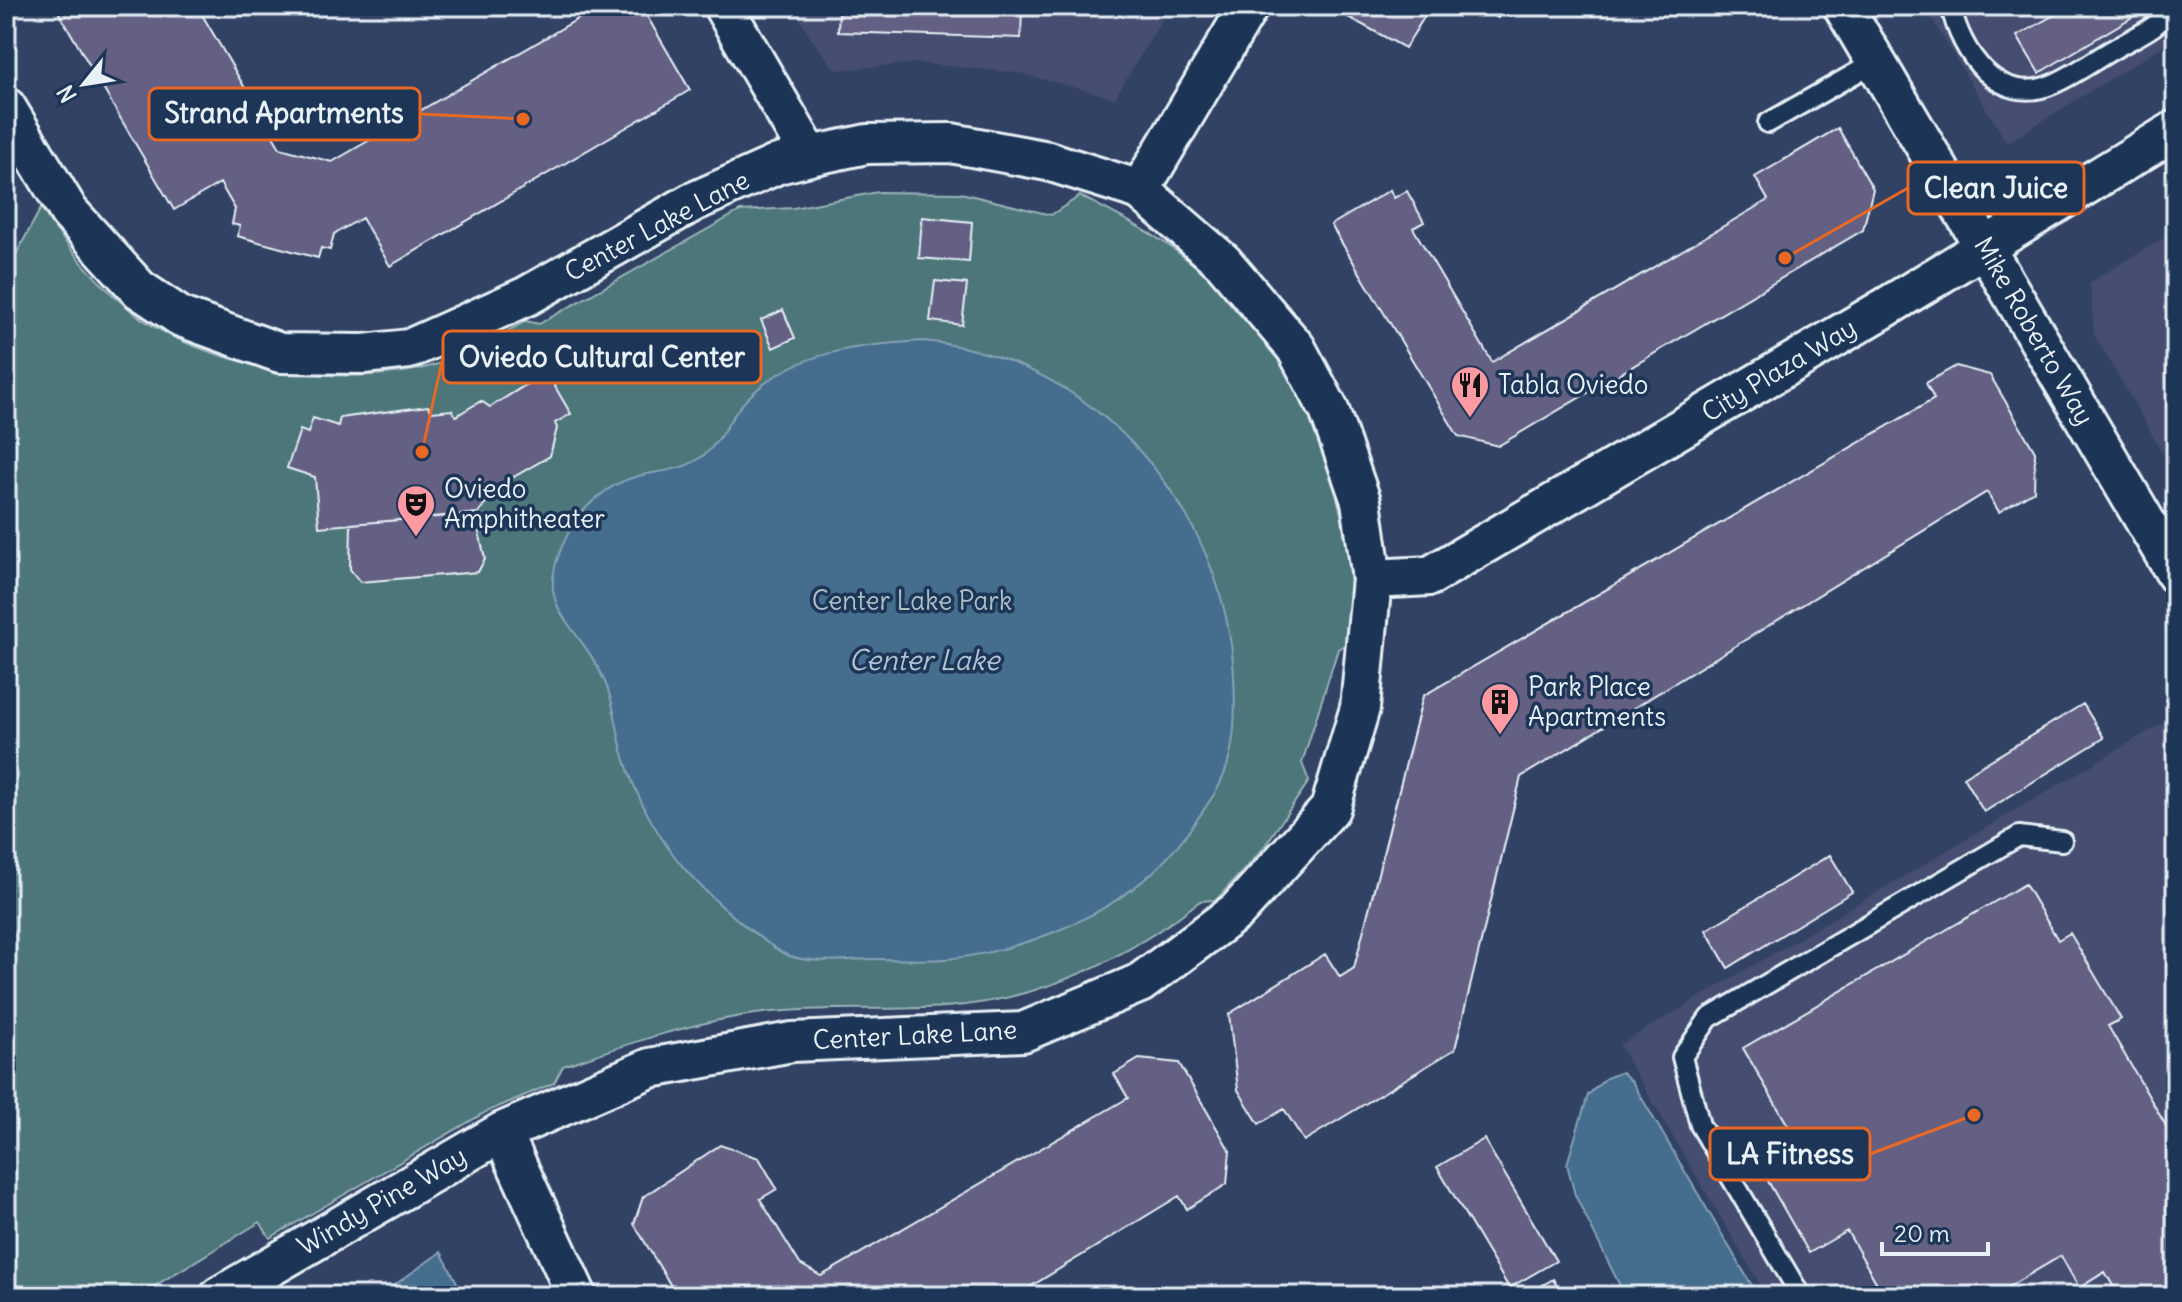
<svg xmlns="http://www.w3.org/2000/svg" width="2182" height="1302" font-family="Delius,sans-serif">
<rect width="100%" height="100%" fill="#324264"/>
<filter id="ink" filterUnits="userSpaceOnUse"><feTurbulence type="fractalNoise" baseFrequency=".0125" numOctaves="2"/><feDisplacementMap in="SourceGraphic" scale="16" xChannelSelector="R" yChannelSelector="G"/><feConvolveMatrix kernelMatrix="1 2 1 2 8 2 1 2 1" color-interpolation-filters="sRGB"/></filter>
<g filter="url(#ink)">
<path fill="#444e70" d="M792 6H1170L1115 98 1019 73 919 63 836 70 810 37Z
M1924 6H2176V38L2007 143Z
M2176 231V476L2094 334 2090 282Z
M2176 715V1296H1767L1619 1045Z"/>
<path fill="#4d767a" stroke="#9ab4b9" stroke-width="2" d="M878 192 961 193 1051 215 1080 196C1109 211 1138 225 1165 243 1296 332 1357 487 1352 641L1338 649 1302 763 1309 781 1262 850 1216 900 1200 901C1125 960 1041 1000 945 1007 885 1011 823 1006 763 1013 694 1021 628 1044 563 1066L554 1083 486 1112 270 1238 260 1222 138 1296H6V253L14 258 41 208C66 246 94 280 129 309 200 368 350 392 438 364 469 354 498 336 526 321L539 324 740 211 793 208Z"/>
<path fill="#456d8d" stroke="#86a2b8" stroke-width="2" d="M923 341C1094 357 1225 506 1234 676 1236 715 1236 759 1215 793 1197 820 1178 849 1153 872 1099 921 1018 952 946 959 923 961 898 959 875 959 848 959 807 966 783 953 753 935 713 900 690 875 659 841 634 795 622 750 616 727 615 705 605 682 577 616 526 612 570 530 583 506 609 484 635 477 659 470 682 472 703 456 722 441 729 417 746 400 792 351 860 345 923 341Z
M1622 1072 1633 1083 1758 1296H1625L1575 1195 1567 1164 1588 1095 1606 1078Z
M441 1252 464 1296H379Z"/>
<path fill="#636183" stroke="#e8f1f8" stroke-width="2" d="M55 6H197L280 148 332 162 600 6H641L690 90 390 266 362 218 334 234 330 250 321 248 318 258 237 236 240 226 232 224 235 209 220 183 174 210Z
M839 6H1022L1021 38 838 32Z
M1328 6H1431L1405 48Z
M1476 6H1505L1498 18Z
M2070 6H2149V7L2039 73 2017 36Z
M1838 128 1873 189 1863 230 1498 446 1458 436 1331 225 1390 190 1394 198 1407 191 1424 222 1413 228 1492 362 1768 200 1755 177Z
M922 217 972 222 969 262 919 258Z
M935 281 967 284 962 325 930 321Z
M783 310 795 338 773 348 761 320Z
M1956 366 1990 375 2035 452 2034 491 1999 512 1987 492 1521 777 1455 1049 1304 1141 1284 1109 1259 1124 1238 1090 1229 1014 1325 954 1340 977 1354 968 1423 696 1934 399 1926 383Z
M542 375 551 380 571 414 555 423 557 428 550 456 498 486 478 513 319 527 315 477 287 468 300 430 308 433 313 418 338 426 340 418 428 406 432 412 452 410 456 416 481 401 490 407Z
M475 514 485 559 478 572 360 582 350 569 351 524Z
M2083 704 2104 738 1984 812 1963 777Z
M1830 855 1852 892 1728 968 1706 930Z
M2025 884 2058 940 2070 933 2121 1019 2108 1026 2176 1143V1296H2119L2105 1272 2079 1288 2061 1256 1993 1296H1884L1847 1231 1809 1253 1768 1181 1807 1158 1743 1048Z
M1139 1059 1179 1063 1230 1151 1227 1184 1187 1209 1179 1196 1015 1296H677L634 1224 643 1197 720 1145 759 1158 777 1189 760 1199 800 1264 821 1276 1128 1098 1114 1074Z
M1484 1139 1556 1261 1509 1288 1437 1167Z
M1553 1279 1563 1296H1524Z"/>
<g fill="none" stroke-linecap="round" stroke-linejoin="round">
<g stroke="#e8f1f8" stroke-width="24">
<path id="service" d="M1951 6C1960 52 1999 108 2053 84 2074 75 2093 61 2112 50 2132 38 2162 27 2172 6
M1768 123 1875 62
M1801 1296 1700 1125 1682 1057 1709 1018 2019 836 2062 841"/>
</g>
<g stroke="#e8f1f8" stroke-width="44">
<path id="minor" d="M723 6 810 156
M1843 6 2176 574
M6 107 69 212 139 289 181 317 280 353 364 354 409 349 527 296 693 202 778 164 810 156 867 144 951 143 1048 161 1140 190 1223 262 1296 348 1329 410 1361 501 1372 579 1360 708 1330 809 1237 911 1140 983 1023 1032 792 1042 650 1068 502 1132 220 1296
M1140 190 1249 6
M1372 579 1430 576 1885 308 2176 130
M502 1132 577 1296"/>
</g>
<use href="#service" stroke="#1d3557" stroke-width="18"/>
<use href="#minor" stroke="#1d3557" stroke-width="38"/>
</g>
</g>
<defs>
<g id="restaurant-pin" transform="scale(2)"><path d="M0 17L-7.5 6A9.5 9.5 0 1 1 7.5 6Z" fill="#ff9aa2" stroke="#1d3557"/><path d="M-5-6h1v4h1v-4h1v4h1v-4h1v5L-1.5 .5V6h-2V.5L-5-1ZM5-6V6H3V1.5H1.5Q1.5-4 5-6Z" fill="#111"/></g>
<g id="theatre-pin" transform="scale(2)"><path d="M0 17L-7.5 6A9.5 9.5 0 1 1 7.5 6Z" fill="#ff9aa2" stroke="#1d3557"/><path d="M-5-5.5Q0-4 5-5.5V0Q5 5 0 6Q-5 5-5 0ZM-3.3-2.5H-1v1.5H-3.3ZM1-2.5H3.3v1.5H1ZM-2.8 1Q0 5.5 2.8 1Z" fill="#111"/></g>
<g id="building-pin" transform="scale(2)"><path d="M0 17L-7.5 6A9.5 9.5 0 1 1 7.5 6Z" fill="#ff9aa2" stroke="#1d3557"/><path d="M-4-6H4V6H1V3H-1V6H-4ZM-2.5-4.3h1.7v1.8h-1.7ZM.8-4.3h1.7v1.8H.8ZM-2.5-1h1.7V.8h-1.7ZM.8-1h1.7V.8H.8Z" fill="#111"/></g>
</defs>
<g fill-rule="evenodd">
<use href="#restaurant-pin" x="1470" y="385"/>
<use href="#theatre-pin" x="416" y="504"/>
<use href="#building-pin" x="1500" y="702"/>
</g>
<g text-anchor="middle" stroke-width="7" stroke-linejoin="round" paint-order="stroke">
<g font-size="26" fill="#e8f1f8" stroke="#1d3557">
<text transform="translate(657 226) rotate(-28)" y="9">Center Lake Lane</text>
<text transform="translate(2034 331) rotate(60)" y="9">Mike Roberto Way</text>
<text transform="translate(1779 370) rotate(-31)" y="9">City Plaza Way</text>
<text transform="translate(915 1035) rotate(-3)" y="9">Center Lake Lane</text>
<text transform="translate(382 1201) rotate(-30)" y="9">Windy Pine Way</text>
</g>
<g font-size="26" fill="#e8f1f8" stroke="#1d3557" text-anchor="start">
<text x="1498" y="394">Tabla Oviedo</text>
<text x="444" y="498">Oviedo<tspan x="444" dy="30">Amphitheater</tspan></text>
<text x="1528" y="696">Park Place<tspan x="1528" dy="30">Apartments</tspan></text>
</g>
<g font-size="26" fill="#aac0c6" stroke="#1d3557">
<text x="912" y="610">Center Lake Park</text>
</g>
<g font-size="28" font-style="italic" fill="#afc3d3" stroke="#1d3557">
<text x="924" y="670">Center Lake</text>
</g>
</g>
<path fill="none" stroke="#e86824" stroke-width="3" d="M523 119L420 114M1785 258L1908 188M422 452L443 357M1974 1115L1870 1154"/>
<g fill="#e86824" stroke="#1d3557" stroke-width="3">
<circle cx="523" cy="119" r="8"/>
<circle cx="1785" cy="258" r="8"/>
<circle cx="422" cy="452" r="8"/>
<circle cx="1974" cy="1115" r="8"/>
</g>
<g fill="#1d3557" stroke="#e86824" stroke-width="3">
<rect x="149" y="88" width="271" height="52" rx="8"/>
<rect x="1908" y="162" width="176" height="52" rx="8"/>
<rect x="443" y="331" width="318" height="52" rx="8"/>
<rect x="1710" y="1128" width="160" height="52" rx="8"/>
</g>
<g font-size="28" text-anchor="middle" font-weight="bold" fill="#e8f1f8">
<text x="284" y="123">Strand Apartments</text>
<text x="1996" y="198">Clean Juice</text>
<text x="602" y="367">Oviedo Cultural Center</text>
<text x="1790" y="1164">LA Fitness</text>
</g>
<rect width="2182" height="1302" fill="none" stroke="#1d3557" stroke-width="32"/>
<rect x="16" y="16" width="2150" height="1270" fill="none" stroke="#e8f1f8" stroke-width="3" filter="url(#ink)"/>
<g transform="translate(84 84) rotate(240)" stroke="#1d3557" stroke-width="6" paint-order="stroke">
<path d="M0-6L14 30L0 20L-14 30Z" fill="#e8f1f8"/>
<text y="-12" font-size="22" font-weight="bold" text-anchor="middle" fill="#e8f1f8">N</text>
</g>
<path d="M1882 1242v12h106v-12" fill="none" stroke="#e8f1f8" stroke-width="4"/>
<text x="1894" y="1242" font-size="24" fill="#e8f1f8" stroke="#1d3557" stroke-width="6" paint-order="stroke">20 m</text>
</svg>
